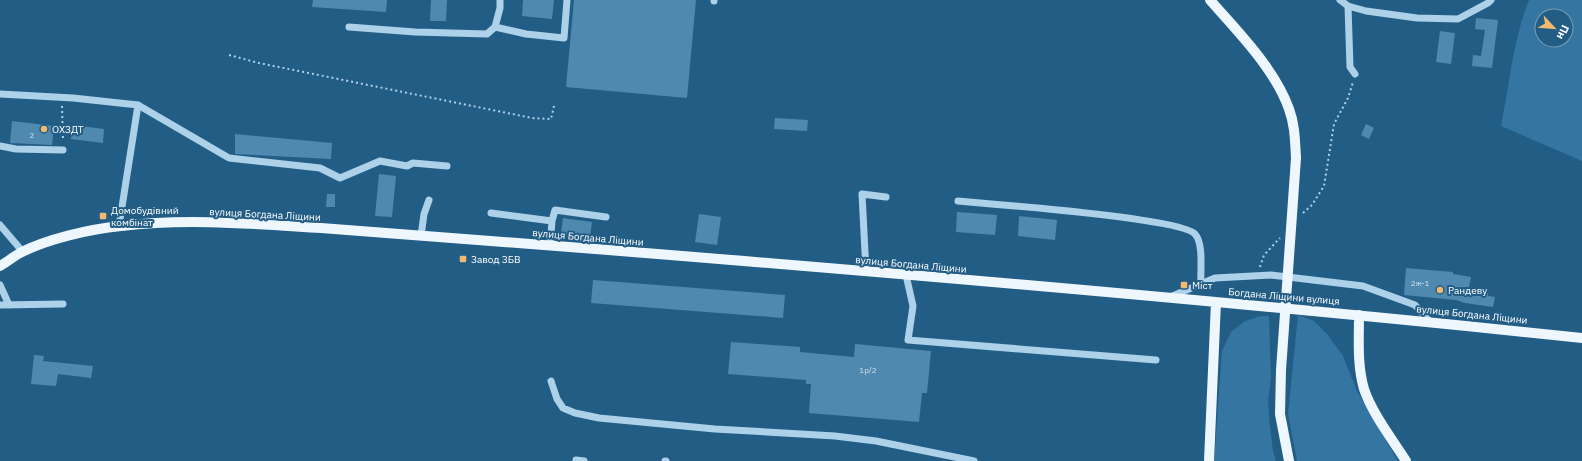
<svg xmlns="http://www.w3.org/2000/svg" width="1582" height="461" font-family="'IBM Plex Sans',sans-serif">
<rect width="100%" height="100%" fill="#225d85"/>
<path fill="#3476a1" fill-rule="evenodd" d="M1529 0H1582V161L1501 126C1509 87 1514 36 1529 0ZM1542 16H1566V40H1542Z
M1298 315 1314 321 1327 334 1343 356 1357 391 1398 461H1297L1288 414Z
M1261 316H1269L1271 378 1268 401 1270 427 1273 451 1276 461H1214L1222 351 1231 332 1245 321Z"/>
<path fill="#4f89af" d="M313 0H387L386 12 312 7Z
M431 0H447L446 21H430Z
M523 0H554L552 19 522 16Z
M574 0H696L687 98 566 87Z
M1476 18 1498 20 1492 68 1472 66 1473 55 1481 56 1485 30 1475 29Z
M1440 31 1455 33 1451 64 1436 62Z
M775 118 808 120 807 131 774 129Z
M12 121 54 126 52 145 10 143Z
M1366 124 1374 128 1369 139 1361 135Z
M72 125 104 129 103 143 71 139Z
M235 134 332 143 331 159 235 154Z
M379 174 396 176 392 217 375 216Z
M327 194H335V207H326Z
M957 212 997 215 995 235 956 232Z
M699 214 721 217 717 245 695 242Z
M1019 216 1057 220 1055 240 1018 236Z
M563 218 592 222 590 237 561 234Z
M1406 268 1453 272V274L1471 277 1469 287 1488 290V296L1495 297 1493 307 1465 303 1456 300 1404 295Z
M593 280 785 295 783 318 591 303Z
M731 342 800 347V352L854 357 855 344 931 351 927 393H922L919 422 809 413 811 384H806V380L728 374Z
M34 355 44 356 43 361 93 366 91 378 58 374 56 386 31 384Z"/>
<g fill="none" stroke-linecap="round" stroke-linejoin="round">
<path stroke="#acd1e9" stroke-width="2" stroke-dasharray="2 3" stroke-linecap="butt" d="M229 55 259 63 532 118 551 119 554 106
M62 106 63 141
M1303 213 1312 205 1324 186 1334 124 1348 98 1353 82
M1260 267 1264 255 1280 238"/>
<path stroke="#acd1e9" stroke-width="7" d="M714 0V1
M1340 0 1348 6 1366 11 1417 18 1458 19 1488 3 1491 0
M1348 6 1350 67 1355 74
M349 27 415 32 487 34 495 27 500 8V0
M495 27 526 34 564 38 567 0
M0 94 73 98 138 105 119 226
M138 105 229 158 320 168 340 178 380 161 407 166 413 163 447 166
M0 146 16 149 63 150
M958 201C991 204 1181 218 1195 234 1204 244 1200 271 1201 284
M491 213 552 221
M0 225 23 252
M421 236 424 214 429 200
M550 246 552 221 555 210 606 217
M866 272 862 194 886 197
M906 275 913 306 908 340 1156 360
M0 285 9 305
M1170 297 1215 278 1271 275 1363 286 1415 305 1430 322
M0 305 63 304
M551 381 557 399 563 408 575 413 599 418 715 429 835 436 876 441 974 461
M576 460 584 461
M665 461H666"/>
<path stroke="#eff7fe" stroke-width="10" d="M1210 0C1238 32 1275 69 1289 109 1295 125 1295 141 1296 158
M0 266C7 262 13 257 20 253 47 239 90 229 121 226 187 218 254 224 321 228 417 235 512 243 608 250 933 276 1258 304 1582 338
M1359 315C1359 339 1357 365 1364 389 1372 413 1392 439 1406 461
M1281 370 1280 414 1289 461
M1209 461 1216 302"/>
<path stroke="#eff7fe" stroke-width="10" d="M1281 370 1296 158"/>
</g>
<g fill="#f4b96f" stroke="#225d85" stroke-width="1.5">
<circle cx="44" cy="129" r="4"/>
<rect x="99" y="212" width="8" height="8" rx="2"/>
<rect x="459" y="255" width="8" height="8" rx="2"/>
<rect x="1180" y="281" width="8" height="8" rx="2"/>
<circle cx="1440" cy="290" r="4"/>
</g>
<g text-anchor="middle" stroke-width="4" stroke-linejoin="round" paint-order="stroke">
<g font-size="8" fill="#d3e2eb">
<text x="32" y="138">2</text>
<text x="1420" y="286">2ж-1</text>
<text x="868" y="373">1р/2</text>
</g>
<g font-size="10" fill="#fff" stroke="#225d85" text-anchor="start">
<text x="52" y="133">ОХЗДТ</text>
<text x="111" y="214">Домобудівний<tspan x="111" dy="12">комбінат</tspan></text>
<text x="471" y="263">Завод ЗБВ</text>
<text x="1192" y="289">Міст</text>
<text x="1448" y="294">Рандеву</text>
</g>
<g font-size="10" fill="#fff" stroke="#225d85">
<text transform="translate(265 214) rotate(3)" y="4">вулиця Богдана Ліщини</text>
<text transform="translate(588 237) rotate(5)" y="4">вулиця Богдана Ліщини</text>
<text transform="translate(911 264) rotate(5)" y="4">вулиця Богдана Ліщини</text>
<text transform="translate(1284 296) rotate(5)" y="4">Богдана Ліщини вулиця</text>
<text transform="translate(1472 314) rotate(6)" y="4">вулиця Богдана Ліщини</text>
</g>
</g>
<g transform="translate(1554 28) rotate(116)"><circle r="19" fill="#225d85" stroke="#7a9eb6"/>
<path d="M0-3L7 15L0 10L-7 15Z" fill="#f4b96f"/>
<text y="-6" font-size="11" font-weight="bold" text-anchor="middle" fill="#ffffff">Пн</text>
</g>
</svg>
